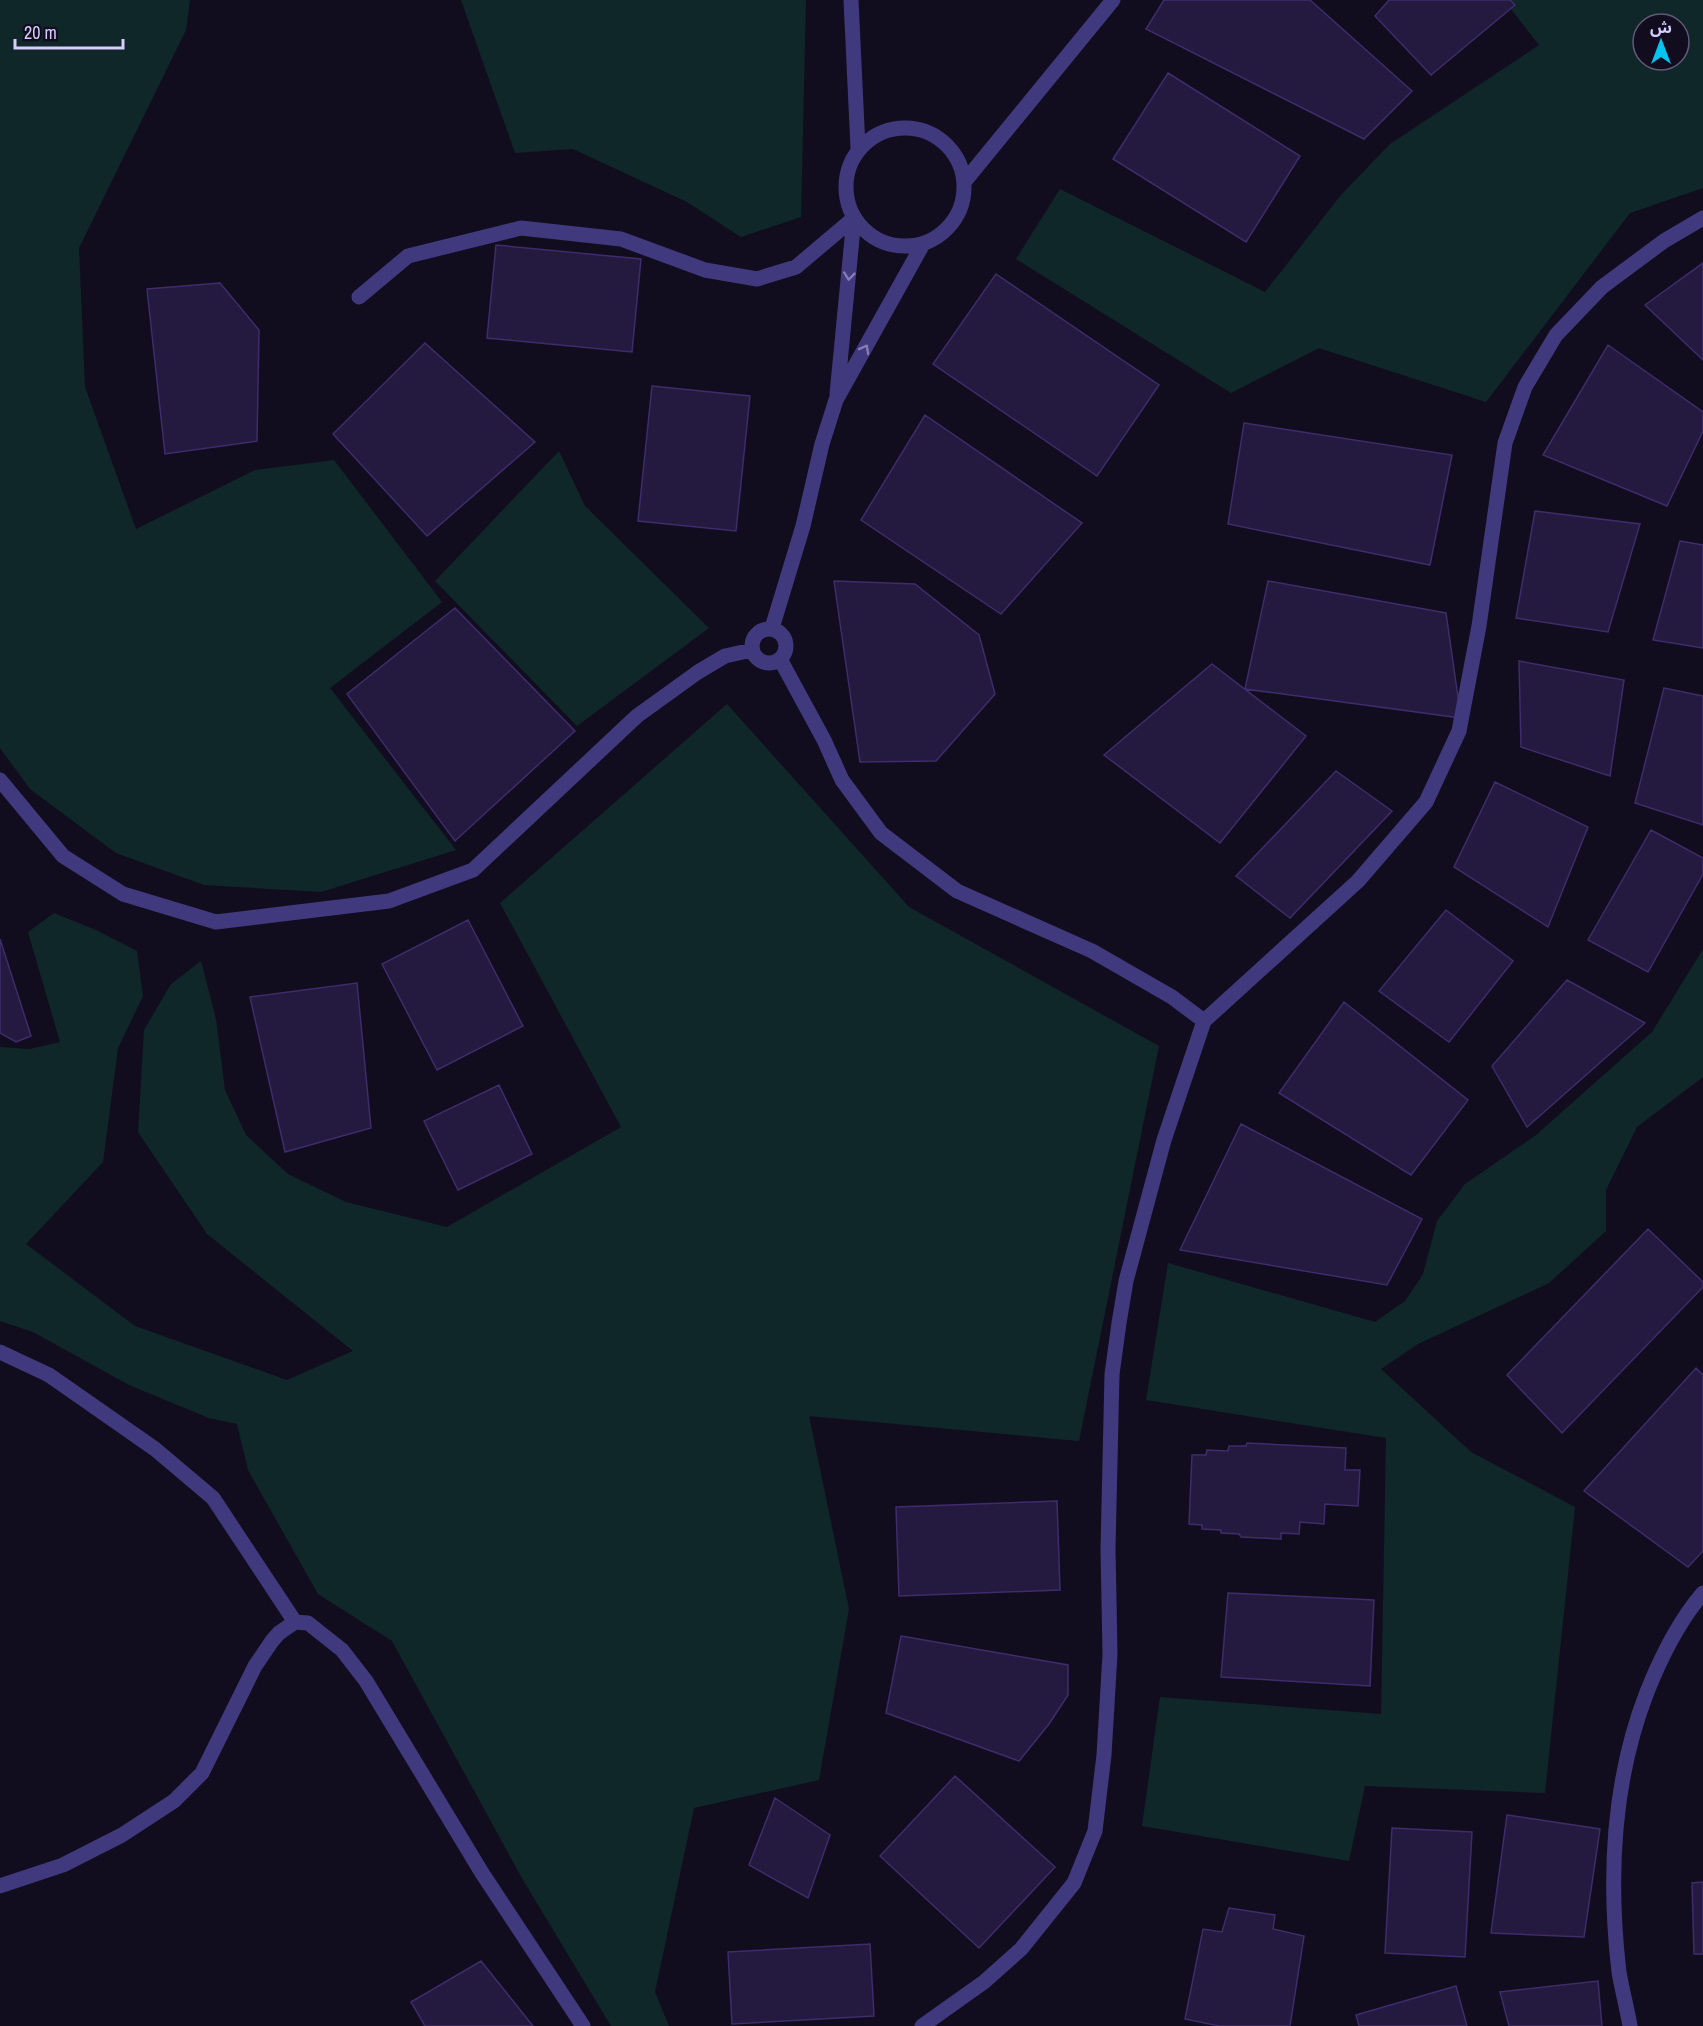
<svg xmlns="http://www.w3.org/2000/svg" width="1703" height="2026" font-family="'Archivo Narrow','Noto Sans Arabic',sans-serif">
<rect width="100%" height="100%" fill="#110d1f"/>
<path fill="#102729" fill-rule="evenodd" d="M0 0H190L186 30 79 248 85 387 136 529 255 470 334 460 442 602 330 688 456 850 321 892 204 885 116 853 30 789 0 748Z
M461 0H806L801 217 741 237 687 202 573 149 515 153Z
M1504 0H1703V188L1630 213 1486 402 1319 348 1231 393 1016 259 1060 189 1265 292 1341 195 1390 144 1539 45ZM1643 24H1679V60H1643Z
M559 451 585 506 709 628 577 726 435 581Z
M727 704 909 907 1159 1046 1079 1441 809 1416 849 1609 819 1780 694 1808 655 1992 669 2026H611L523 1880 392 1641 318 1594 248 1470 237 1424 209 1418 129 1385 33 1332 0 1321V1047L30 1049 60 1042 28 932 54 913 98 931 137 951 143 996 118 1048 103 1162 26 1244 135 1326 287 1380 353 1351 207 1234 138 1132 144 1030 171 984 201 961 216 1019 225 1090 246 1135 288 1174 346 1202 447 1227 621 1127 500 903Z
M1703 949V1077L1637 1127 1606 1190V1231L1549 1283 1418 1344 1381 1369 1471 1452 1575 1507 1545 1793 1365 1786 1349 1861 1142 1826 1160 1697 1381 1714 1386 1438 1146 1400 1168 1263 1375 1322 1405 1301 1423 1274 1437 1221 1465 1184 1536 1135 1652 1032Z"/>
<path fill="#24193f" stroke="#3e2c6b" stroke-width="1.5" d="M1164 0H1310L1412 91 1364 139 1146 29Z
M1389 0H1510L1515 5 1431 75 1375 16Z
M1168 73 1300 156 1246 242 1113 159Z
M496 245 641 259 632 352 487 338Z
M1703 263V360L1645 305Z
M996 274 1159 385 1097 476 933 364Z
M220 283 259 330 257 441 165 454 147 289Z
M425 343 535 442 427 536 333 434Z
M1608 345 1703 412V431L1667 506 1543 455Z
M652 386 750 396 736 531 638 521Z
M925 415 1082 523 1001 614 861 520Z
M1244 423 1452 455 1430 565 1228 524Z
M1535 511 1640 524 1608 632 1516 618Z
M1680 541 1703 545V648L1653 640Z
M834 581 915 584 979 635 995 694 936 761 860 762Z
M1268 581 1446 613 1461 718 1245 689Z
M455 608 575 731 455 841 347 694Z
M1519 661 1624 680 1610 776 1521 747Z
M1212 664 1306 736 1220 843 1104 755Z
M1664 688 1703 696V825L1635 803Z
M1336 771 1392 811 1290 918 1236 876Z
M1495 782 1588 827 1548 927 1454 867Z
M1651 830 1703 858V874L1648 972 1588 940Z
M1446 910 1513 961 1449 1042 1379 991Z
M468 920 523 1026 437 1070 382 964Z
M0 939 31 1036 16 1042 0 1033Z
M1567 980 1645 1023 1527 1127 1492 1066Z
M357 983 371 1128 285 1152 250 997Z
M1344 1002 1468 1100 1411 1175 1279 1093Z
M499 1085 532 1154 458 1190 424 1121Z
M1241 1124 1422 1219 1387 1285 1180 1250Z
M1648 1229 1703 1282V1287L1562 1433 1507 1375Z
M1696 1368 1703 1375V1551L1688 1567 1584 1491Z
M1247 1443 1346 1448 1345 1470H1360L1358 1506 1325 1504 1324 1524 1300 1522 1299 1534 1281 1533V1539L1241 1537 1239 1534 1221 1533V1530L1202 1529V1525L1189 1524 1192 1455H1206L1207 1450 1228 1451 1229 1446H1246Z
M1057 1501 1060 1590 899 1596 896 1507Z
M1228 1593 1374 1600 1370 1686 1221 1677Z
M901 1636 1068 1665V1695L1049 1724 1019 1761 886 1713Z
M955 1776 1055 1867 979 1948 880 1856Z
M775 1798 830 1835 808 1898 749 1865Z
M1507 1815 1600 1829 1584 1937 1491 1933Z
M1392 1828 1472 1832 1465 1957 1385 1953Z
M1703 1882V1954H1694L1692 1883Z
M1229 1908 1275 1915 1273 1929 1304 1936 1290 2026H1219L1185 2019 1203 1929 1222 1932Z
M870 1944 874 2016 732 2024 728 1952Z
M481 1961 533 2026H425L411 2002Z
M1598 1981 1602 2026H1509L1500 1992Z
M1456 1986 1467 2026H1359L1356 2015Z"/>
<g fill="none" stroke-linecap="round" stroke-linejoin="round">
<path stroke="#41397d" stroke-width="15" d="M851 0 858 148
M846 187a59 59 0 1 1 118 0a59 59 0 1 1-118 0Z
M965 181 1113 0
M359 297 408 256 521 228 621 239 705 270 757 279 796 267 854 218
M837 394 854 218
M772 628 803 526 822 444 836 400 923 244
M752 646a17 17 0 1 1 34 0a17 17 0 1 1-34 0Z
M780 659 824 740 842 780 881 833 957 891 1092 951 1172 997 1204 1021
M0 780 63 856 123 894 216 922 389 901 473 870 637 716 698 672 725 656 752 650
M0 1352 49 1375 155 1449 213 1498 295 1622
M0 1886 63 1865 122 1835 174 1801 202 1773 255 1666 272 1641 279 1633 295 1622 308 1623 342 1650 366 1681 482 1873 583 2026
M922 2026 984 1982 1021 1949 1074 1883 1095 1831 1104 1755 1110 1654 1108 1549 1112 1374 1119 1323 1126 1281 1164 1140 1204 1021 1358 881 1426 802 1459 731 1479 626 1505 443 1525 387 1556 335 1602 287 1664 241 1703 218
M1630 2026C1627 2008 1622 1990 1619 1972 1608 1878 1612 1782 1647 1692 1661 1657 1678 1622 1703 1593"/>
</g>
<defs><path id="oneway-chevron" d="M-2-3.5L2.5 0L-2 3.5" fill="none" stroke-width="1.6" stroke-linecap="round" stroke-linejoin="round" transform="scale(1.5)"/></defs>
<g stroke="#847bb7">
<use href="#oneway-chevron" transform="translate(849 276) rotate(96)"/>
<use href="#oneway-chevron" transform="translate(865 349) rotate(-61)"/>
</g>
<g transform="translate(1661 42)"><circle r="28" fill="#110d1f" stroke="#605978" stroke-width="1.5"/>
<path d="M0-4.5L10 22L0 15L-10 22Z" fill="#05c5f0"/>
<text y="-9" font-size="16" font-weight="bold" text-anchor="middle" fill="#d6ccfe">ش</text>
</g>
<path d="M15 39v9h108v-9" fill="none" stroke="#d6ccfe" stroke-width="3"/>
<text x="24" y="39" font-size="18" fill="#d6ccfe" stroke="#110d1f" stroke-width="4.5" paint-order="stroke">20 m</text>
</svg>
